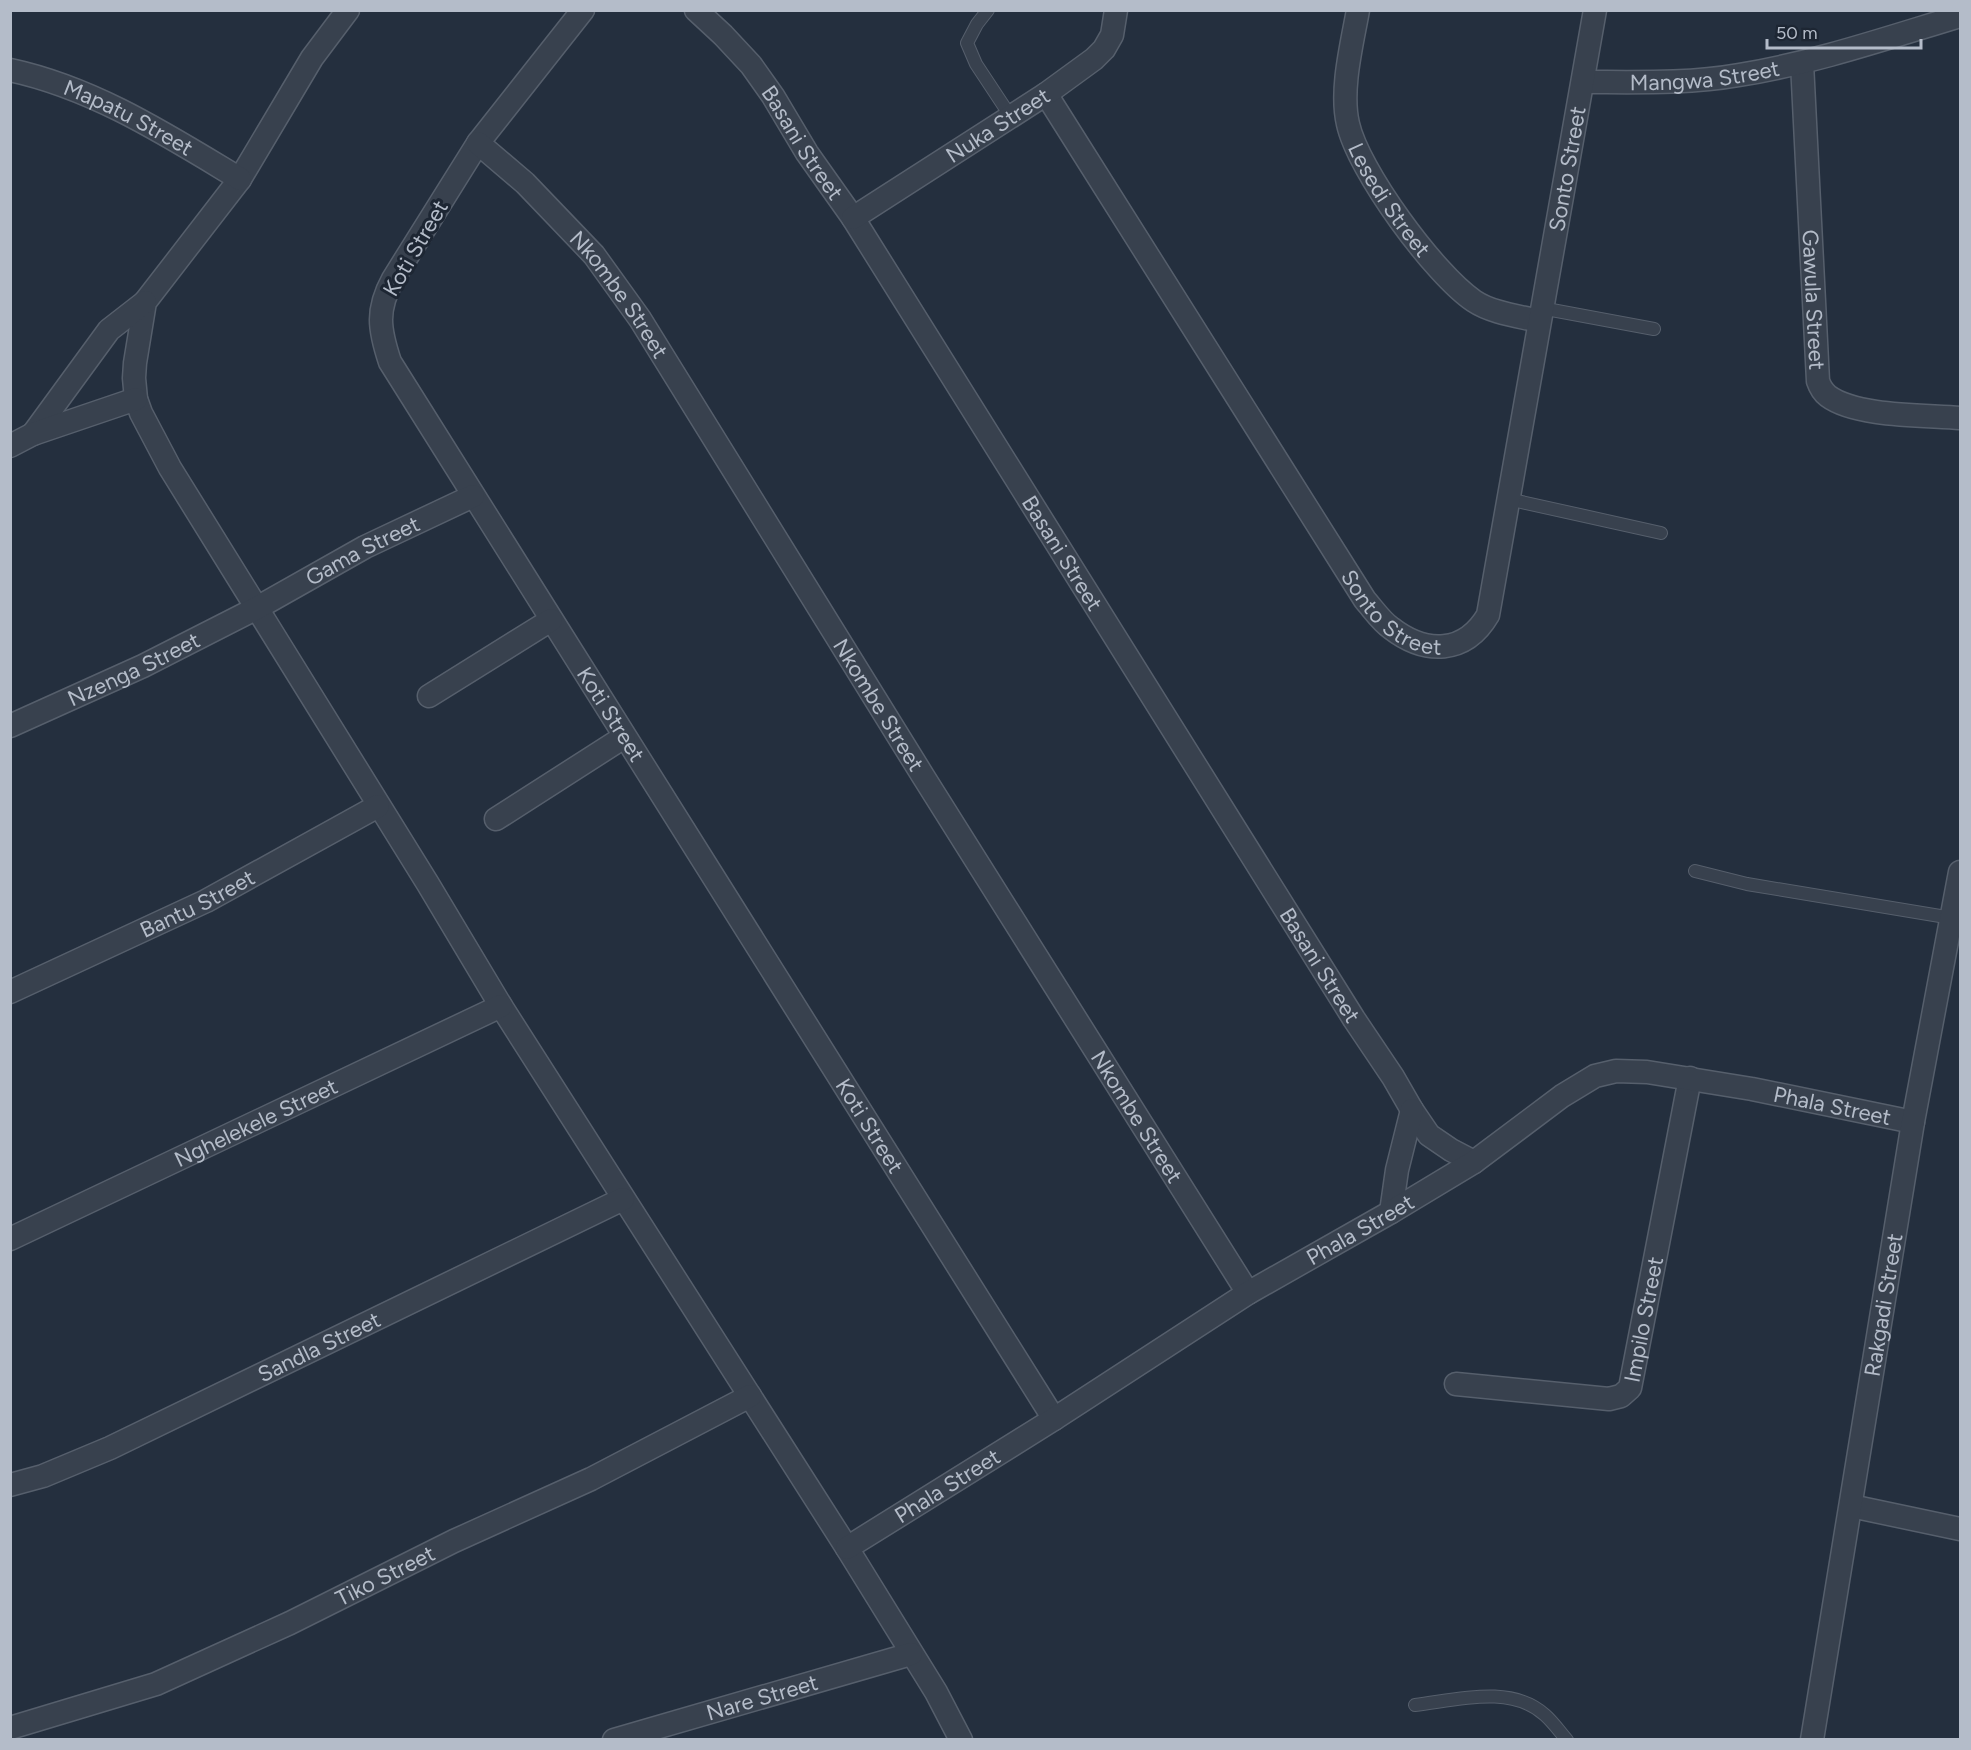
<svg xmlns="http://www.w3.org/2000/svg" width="1971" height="1750" font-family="Figtree,sans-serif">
<rect width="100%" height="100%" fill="#242f3e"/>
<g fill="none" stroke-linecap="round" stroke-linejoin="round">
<g stroke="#565f6c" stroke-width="14">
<path id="lane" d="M988 10 977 24 967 43 976 64 1011 117
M1541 308 1654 329
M1508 499 1661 533
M1695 871 1747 884 1952 918
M1415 1705C1457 1700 1511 1684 1545 1715 1553 1722 1560 1732 1567 1740"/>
</g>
<g stroke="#565f6c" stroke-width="25">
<g id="street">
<path d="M348 10 312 58 240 179 145 302 135 363 134 378 136 399 141 413 170 468 428 884 501 1006 847 1548 936 1692 961 1740"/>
<path id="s1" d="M583 10 478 143 393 279C376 310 379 329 390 362L1054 1419"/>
<path id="s2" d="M696 10 723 35 751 65 773 96 807 153 853 218 1354 1019 1393 1077 1412 1110 1429 1135 1451 1150 1474 1162"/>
<path id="s3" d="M1358 10C1352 44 1340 90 1348 124 1358 170 1434 274 1474 301 1492 313 1518 316 1539 321"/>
<path id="s4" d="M1802 63 1818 381C1820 387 1823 392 1828 396 1856 417 1926 415 1960 418"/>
<path id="s5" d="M10 70C94 88 167 135 240 179"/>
<path id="s6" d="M1583 82C1635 82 1688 84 1739 75 1814 63 1887 38 1960 16"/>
<path id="s7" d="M1046 94 1365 600C1373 609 1381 621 1391 628 1426 655 1465 654 1488 615L1595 10"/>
<path id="s8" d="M478 143 525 183 594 255 640 319 923 776 1248 1293"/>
<path id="s9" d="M853 218 1046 94 1094 59 1104 49 1112 35 1116 10"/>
<path d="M33 434 109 330 145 302"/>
<path d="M10 446 33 434 136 399"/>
<path d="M429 696 551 620"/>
<path id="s10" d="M10 726 143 666 257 608 365 547 473 496"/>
<path d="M496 819 624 737"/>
<path id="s11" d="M10 992 206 901 378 806"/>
<path d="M1391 1212 1397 1170 1412 1110"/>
<path id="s12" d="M10 1239 501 1006"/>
<path id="s13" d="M1456 1384 1609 1399 1621 1396 1630 1388 1690 1078"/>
<path id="s14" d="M10 1485 43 1476 110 1448 623 1199"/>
<path d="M1851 1506 1960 1529"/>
<path id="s15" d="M847 1548 1054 1419 1248 1293 1391 1212 1474 1162 1562 1096 1595 1076 1616 1071 1647 1072 1752 1089 1913 1122"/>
<path id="s16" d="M10 1728 156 1684 290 1623 454 1541 591 1479 750 1396"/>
<path id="s17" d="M614 1740 911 1654"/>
<path id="s18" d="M1812 1740 1913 1122 1960 872"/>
</g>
</g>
<use href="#lane" stroke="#38414e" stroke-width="12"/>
<use href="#street" stroke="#38414e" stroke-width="22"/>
</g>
<g text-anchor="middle" stroke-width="6" stroke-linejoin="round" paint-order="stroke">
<g font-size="22" fill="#b4bcc9" stroke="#1d2633">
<text dy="8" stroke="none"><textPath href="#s6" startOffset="122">Mangwa Street</textPath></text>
<text dy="8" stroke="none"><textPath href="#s5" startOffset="128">Mapatu Street</textPath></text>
<text dy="8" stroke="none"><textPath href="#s9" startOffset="172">Nuka Street</textPath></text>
<text dy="8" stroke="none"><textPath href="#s2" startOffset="171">Basani Street</textPath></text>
<text dy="8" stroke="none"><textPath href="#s7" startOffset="1203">Sonto Street</textPath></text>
<text dy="8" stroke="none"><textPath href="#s3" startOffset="202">Lesedi Street</textPath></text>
<text transform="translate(415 248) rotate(-60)" y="8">Koti Street</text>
<text dy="8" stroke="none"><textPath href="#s8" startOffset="208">Nkombe Street</textPath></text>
<text dy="8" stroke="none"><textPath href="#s4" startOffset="237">Gawula Street</textPath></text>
<text dy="8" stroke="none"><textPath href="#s10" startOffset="394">Gama Street</textPath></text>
<text dy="8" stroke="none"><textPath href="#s2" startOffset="657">Basani Street</textPath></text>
<text dy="8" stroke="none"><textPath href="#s7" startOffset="628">Sonto Street</textPath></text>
<text dy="8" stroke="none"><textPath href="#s10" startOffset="136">Nzenga Street</textPath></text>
<text dy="8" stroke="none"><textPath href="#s8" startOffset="694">Nkombe Street</textPath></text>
<text dy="8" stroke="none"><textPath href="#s1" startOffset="832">Koti Street</textPath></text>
<text dy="8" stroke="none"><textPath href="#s11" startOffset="207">Bantu Street</textPath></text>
<text dy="8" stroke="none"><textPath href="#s2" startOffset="1143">Basani Street</textPath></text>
<text dy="8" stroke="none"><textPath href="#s15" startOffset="1126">Phala Street</textPath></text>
<text dy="8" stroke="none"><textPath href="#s8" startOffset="1180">Nkombe Street</textPath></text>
<text dy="8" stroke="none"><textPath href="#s12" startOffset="272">Nghelekele Street</textPath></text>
<text dy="8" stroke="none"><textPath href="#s1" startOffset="1318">Koti Street</textPath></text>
<text dy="8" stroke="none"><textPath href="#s15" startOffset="604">Phala Street</textPath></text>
<text dy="8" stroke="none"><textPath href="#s18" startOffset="441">Rakgadi Street</textPath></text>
<text dy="8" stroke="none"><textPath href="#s13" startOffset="248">Impilo Street</textPath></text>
<text dy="8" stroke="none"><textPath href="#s14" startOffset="339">Sandla Street</textPath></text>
<text dy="8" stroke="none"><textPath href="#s15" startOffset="118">Phala Street</textPath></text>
<text dy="8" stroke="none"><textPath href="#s16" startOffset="406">Tiko Street</textPath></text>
<text dy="8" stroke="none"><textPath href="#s17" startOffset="154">Nare Street</textPath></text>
</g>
</g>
<rect width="1971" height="1750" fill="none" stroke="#b4bcc9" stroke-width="24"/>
<path d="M1767 39v9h154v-9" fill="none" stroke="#b4bcc9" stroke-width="3"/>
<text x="1776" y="39" font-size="18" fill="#b4bcc9" stroke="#1d2633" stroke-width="4.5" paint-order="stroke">50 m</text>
</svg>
